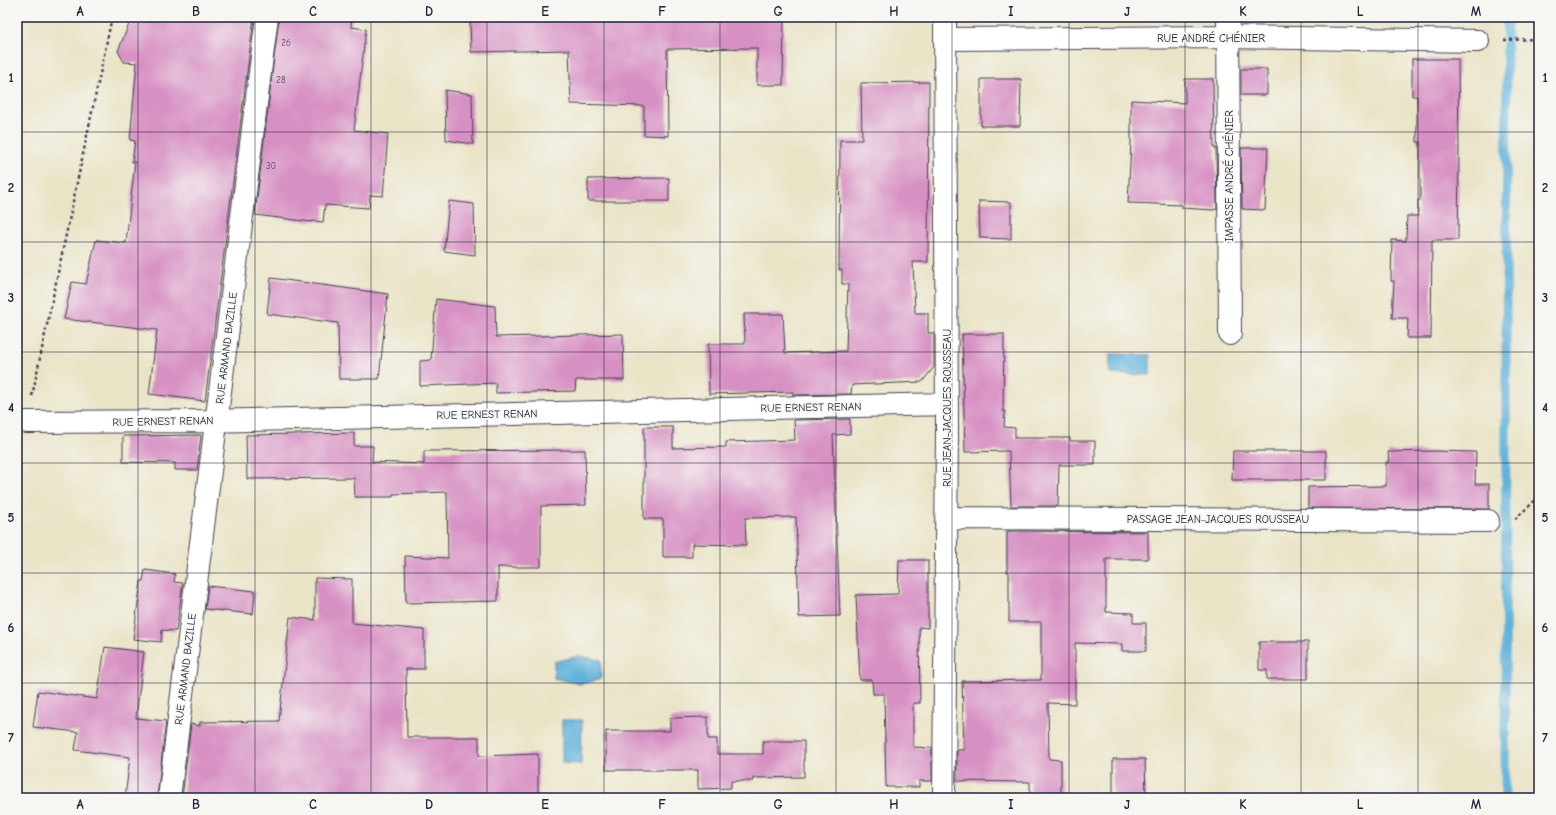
<svg xmlns="http://www.w3.org/2000/svg" width="1556" height="815" font-family="'Comic Neue',sans-serif">
<rect width="100%" height="100%" fill="#f6f6f2"/>
<filter id="ink" filterUnits="userSpaceOnUse"><feTurbulence type="fractalNoise" baseFrequency=".025" numOctaves="2"/><feDisplacementMap in="SourceGraphic" scale="8" xChannelSelector="R" yChannelSelector="G"/><feConvolveMatrix kernelMatrix="1 2 1 2 8 2 1 2 1" color-interpolation-filters="sRGB"/></filter>
<filter id="wash" filterUnits="userSpaceOnUse"><feTurbulence type="fractalNoise" baseFrequency=".012" numOctaves="4" result="noise"/><feDisplacementMap in="SourceGraphic" scale="16" xChannelSelector="R" yChannelSelector="G"/><feGaussianBlur stdDeviation="0.9" result="paint"/><feColorMatrix in="noise" values="0 0 0 0 0 0 0 0 0 0 0 0 0 0 0 0 0 1.4 0 .05"/><feComposite in="paint" operator="in"/></filter>
<g filter="url(#wash)">
<rect width="100%" height="100%" fill="#eae4c7"/>
<path fill="#60b2db" stroke="#416a8b" d="M1110 354 1150 355V375L1110 374Z
M579 656 601 660V679L580 684 554 678V662Z
M562 720H582L581 764 562 763Z"/>
<g fill="none" stroke-linecap="round" stroke-linejoin="round">
<path stroke="#60b2db" stroke-width="9" d="M1505 798 1507 17"/>
</g>
<g id="blocks">
<path fill="#d790c3" d="M132 17H254L205 401 149 394 157 330 64 319 72 282 86 284 96 240 126 243 135 162H132L135 141 130 140 137 63 124 62 118 51Z
M279 17H352L351 27 366 29 354 130 388 134 383 196 370 195 369 208 325 205 323 222 312 221V222L255 215Z
M470 17H784L783 85H757V48L667 49 668 136 644 135V106L571 104 569 50 471 52Z
M1412 59H1458L1459 153 1458 240H1432L1431 338H1407L1408 318H1392L1394 281H1391L1392 240 1406 241 1407 216H1418V200H1420V142H1417V96H1412Z
M1241 69H1267V95H1241Z
M981 79H1021L1020 126H981Z
M1185 79H1213L1214 148H1216L1217 209 1213 210 1182 208V205L1128 203 1131 143V100L1185 103Z
M929 82 928 262H913L915 313H928V333H934V367L922 382 852 385 851 394 793 395V392L709 394 708 344H745L744 314H783L785 353 846 351 848 284H842V270H839L840 140H862L861 83Z
M445 90 472 94 473 144 446 140Z
M1241 148H1268L1265 210 1242 209Z
M669 178V201H588V179Z
M449 201 474 204 475 255 444 251Z
M979 201 1011 202V239L980 238Z
M271 278 388 294 379 379H339L338 323 267 314Z
M436 299 495 306 496 337 623 334 624 380H576L575 391 496 393V383L420 386V361L431 360Z
M962 334H1004L1003 411H1005L1004 427 1015 428V438H1070V441H1095V465H1059L1058 506H1011L1009 451 965 452Z
M850 419V434L833 435 840 616 799 617 796 517 745 518 746 545 692 544V557H663V519H644V427H673V448L726 447V442L795 440 794 420Z
M354 433V446H373L372 462 424 464V451L585 450 586 505 541 506V567H498V601L406 603 405 556 448 558 447 492 393 494V497H355L354 478 247 479 246 435Z
M201 435 197 470H175V463L123 462V436Z
M1233 451H1326V480H1232Z
M1434 451 1476 452 1475 484H1489V509L1308 508V487L1386 486V462H1389L1388 452Z
M1007 531 1148 532V559H1106V612L1133 613V623H1146V651H1122V644L1075 643V704L1048 703 1049 759 1061 760V798H1030V782L957 781V750H964L962 681 1041 680V622H1009V572H1007Z
M899 560H928V628L919 627 920 703H913V747L932 748V781H919V787H886L884 694H873L872 680H860L856 595 898 594Z
M145 570 175 574 174 582 183 583 176 631 162 630 161 642 133 639 141 581H143Z
M315 578 352 579V623L424 630V669H406L407 737H479V756L538 754V798H182L191 724 200 726V722L279 721 290 617 315 620Z
M208 586 255 591 253 614 205 609Z
M1259 642H1308V679H1267V670H1259Z
M105 647 144 652 136 718 166 721 157 798H125L130 757 75 750 78 732 33 727 38 691 97 699Z
M708 717V739H717V754H763V741H804V777L753 778V781H731V788L698 789V770H606V731H670V718Z
M1113 759H1145L1146 798H1113Z"/>
</g>
</g>
<g filter="url(#ink)">
<use href="#blocks" fill-opacity="0" stroke="#403f50" stroke-width="1"/>
<g fill="none" stroke-linecap="round" stroke-linejoin="round">
<g stroke="#403f50" stroke-width="24">
<path id="street" d="M1228 17 1230 334
M945 39 1228 37 1478 41
M27 422 207 421 947 404
M947 518 1488 521
M169 798 267 17
M944 798 947 431 945 17"/>
</g>
<path stroke="#403f50" stroke-width="2.5" stroke-dasharray="3 3" stroke-linecap="butt" d="M1504 40 1539 39
M32 396 112 17
M1515 519 1539 497"/>
<use href="#street" stroke="#fff" stroke-width="22"/>
</g>
</g>
<path fill="none" stroke="#22223b" stroke-width="1" stroke-opacity="0.55" d="M138 17V798M255 17V798M371 17V798M487 17V798M604 17V798M720 17V798M836 17V798M952 17V798M1069 17V798M1185 17V798M1301 17V798M1418 17V798M17 132H1539M17 242H1539M17 352H1539M17 463H1539M17 573H1539M17 683H1539"/>
<g text-anchor="middle" stroke-width="3.5" stroke-linejoin="round" paint-order="stroke">
<g font-size="9" fill="#4f3e5d">
<text x="286" y="46">26</text>
<text x="281" y="83">28</text>
<text x="271" y="169">30</text>
</g>
<g font-size="11" fill="#22223b" stroke="#f6f6f2">
<text x="1211" y="42">RUE ANDRÉ CHÉNIER</text>
<text transform="translate(1229 176) rotate(-90)" y="4">IMPASSE ANDRÉ CHÉNIER</text>
<text transform="translate(226 348) rotate(-83)" y="4">RUE ARMAND BAZILLE</text>
<text transform="translate(811 407) rotate(-1)" y="4">RUE ERNEST RENAN</text>
<text transform="translate(947 408) rotate(-90)" y="4">RUE JEAN-JACQUES ROUSSEAU</text>
<text transform="translate(487 414) rotate(-1)" y="4">RUE ERNEST RENAN</text>
<text transform="translate(163 421) rotate(-1)" y="4">RUE ERNEST RENAN</text>
<text x="1218" y="523">PASSAGE JEAN-JACQUES ROUSSEAU</text>
<text transform="translate(185 669) rotate(-83)" y="4">RUE ARMAND BAZILLE</text>
</g>
</g>
<rect width="1556" height="815" fill="none" stroke="#f6f6f2" stroke-width="44"/>
<rect x="22" y="22" width="1512" height="771" fill="none" stroke="#22223b" stroke-width="1.5"/>
<g font-size="13" text-anchor="middle" font-weight="bold" fill="#22223b">
<text x="80" y="16">A</text>
<text x="196" y="16">B</text>
<text x="313" y="16">C</text>
<text x="429" y="16">D</text>
<text x="545" y="16">E</text>
<text x="662" y="16">F</text>
<text x="778" y="16">G</text>
<text x="894" y="16">H</text>
<text x="1011" y="16">I</text>
<text x="1127" y="16">J</text>
<text x="1243" y="16">K</text>
<text x="1360" y="16">L</text>
<text x="1476" y="16">M</text>
<text x="11" y="82">1</text>
<text x="1545" y="82">1</text>
<text x="11" y="192">2</text>
<text x="1545" y="192">2</text>
<text x="11" y="302">3</text>
<text x="1545" y="302">3</text>
<text x="11" y="412">4</text>
<text x="1545" y="412">4</text>
<text x="11" y="522">5</text>
<text x="1545" y="522">5</text>
<text x="11" y="632">6</text>
<text x="1545" y="632">6</text>
<text x="11" y="742">7</text>
<text x="1545" y="742">7</text>
<text x="80" y="809">A</text>
<text x="196" y="809">B</text>
<text x="313" y="809">C</text>
<text x="429" y="809">D</text>
<text x="545" y="809">E</text>
<text x="662" y="809">F</text>
<text x="778" y="809">G</text>
<text x="894" y="809">H</text>
<text x="1011" y="809">I</text>
<text x="1127" y="809">J</text>
<text x="1243" y="809">K</text>
<text x="1360" y="809">L</text>
<text x="1476" y="809">M</text>
</g>
</svg>
